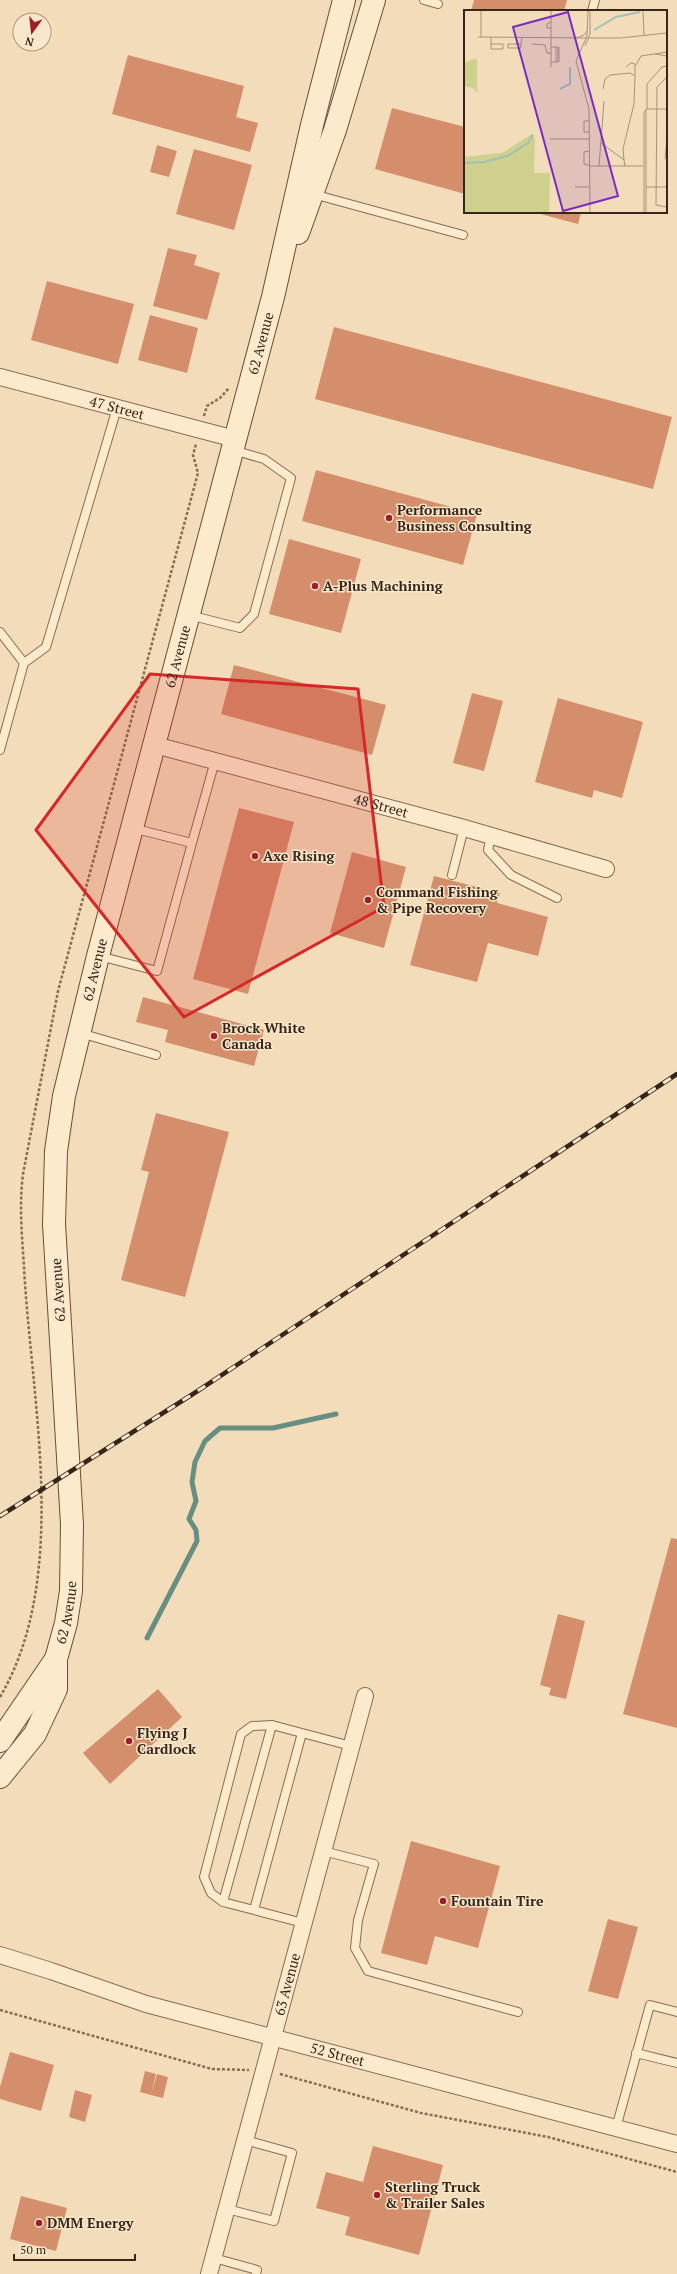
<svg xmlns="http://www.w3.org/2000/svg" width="677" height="2274" font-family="'PT Serif',serif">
<rect width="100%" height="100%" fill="#f2dcba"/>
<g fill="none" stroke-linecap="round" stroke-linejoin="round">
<path stroke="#668f82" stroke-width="5" d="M147 1638 197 1541 196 1530 189 1519 196 1501 192 1482 195 1462 205 1441 220 1428H273L336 1414"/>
</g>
<path fill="#d48e6c" d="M474 0H567L564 11H471Z
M128 55 244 86 236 117 258 123 250 152 112 114Z
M392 108 465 127V194L375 169Z
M157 145 177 151 169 177 150 172Z
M194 149 252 165 234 230 176 214Z
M533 212H581L578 224Z
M168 248 197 255 194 265 220 273 207 320 153 306Z
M47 281 134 304 118 364 31 340Z
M150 315 198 328 187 373 138 360Z
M334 327 672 417 653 489 315 399Z
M316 470 477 514 463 565 302 521Z
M289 539 361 559 341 633 269 614Z
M234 665 386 705 372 755 221 714Z
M472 693 503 701 484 771 453 763Z
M558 698 643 722 622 798 594 790 592 798 535 782Z
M239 808 294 822 248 994 193 979Z
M352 852 406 867 384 948 330 933Z
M434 876 500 893 497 903 548 917 538 956 488 943 477 982 410 965Z
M143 997 264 1030 254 1066 165 1042 168 1030 136 1022Z
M156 1113 229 1132 185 1297 121 1280 149 1172 141 1170Z
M671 1538 677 1539V1728L623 1714Z
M558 1614 585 1621 566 1699 549 1695 551 1688 540 1685Z
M158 1689 182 1717 110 1784 83 1753Z
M411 1841 500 1866 478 1948 435 1936 427 1965 381 1953Z
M608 1919 638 1927 618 1999 588 1991Z
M10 2052 54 2065 41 2111 0 2099V2087Z
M145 2071 156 2074 151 2095 140 2092Z
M157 2074 168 2077 163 2098 151 2095Z
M75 2090 92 2095 85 2122 69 2117Z
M373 2146 443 2165 419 2255 345 2235 350 2217 316 2208 326 2172 363 2182Z
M21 2196 67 2208 56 2251 10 2239Z"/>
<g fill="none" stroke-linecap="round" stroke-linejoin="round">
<g stroke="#8a6b53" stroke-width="10">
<path id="lane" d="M424 0 438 4
M592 11 595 0
M313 194 463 235
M189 615 240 628 254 614 291 478 264 459 233 450
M0 632 24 663
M0 750 24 663 46 647 117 408
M491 835 488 850 511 875 557 898
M192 843 215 761
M452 875 464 828
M99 956 157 971 192 843 132 828
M80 1033 156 1055
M323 1851 374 1864 358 1920 355 1948 368 1971 518 2012
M223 1902 211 1893 204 1877 241 1734 252 1726 272 1725
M254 1910 223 1902 272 1725 302 1733
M303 1923 254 1910 302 1733 351 1746
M636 2053 677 2063
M616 2128 650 2005 677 2012
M227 2209 274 2221 292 2153 245 2140
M214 2258 257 2270 256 2274"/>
</g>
<g stroke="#8a6b53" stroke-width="18">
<g id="street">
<path id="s1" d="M0 377 235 439"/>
<path id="s2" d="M155 745 464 828 606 869"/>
<path id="s3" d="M0 1955 51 1971 146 2004 677 2144"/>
<path id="s4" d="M209 2274 365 1696"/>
</g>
</g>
<g stroke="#6b4c36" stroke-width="24">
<g id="secondary">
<path d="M298 233 335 130 374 0"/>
<path d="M0 1741 56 1659"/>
<path id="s5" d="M0 1777 35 1734 56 1689V1659L66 1623 71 1591 72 1524 54 1224 56 1151 64 1096 98 956 273 297 312 125 344 0"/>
</g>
</g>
<path stroke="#8a6b53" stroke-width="2.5" stroke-dasharray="3 2" stroke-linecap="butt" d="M204 416 207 406 220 398 229 388
M0 1697C71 1576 31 1401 24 1267 22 1236 19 1205 23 1174L58 991 198 473 193 455 196 444
M0 2010 212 2069 249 2070
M280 2074 421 2113 548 2137 677 2172"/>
<use href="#lane" stroke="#fceacd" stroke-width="8"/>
<use href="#street" stroke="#fceacd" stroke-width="16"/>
<use href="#secondary" stroke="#fceacd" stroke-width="22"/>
<g stroke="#372519" stroke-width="4.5">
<path id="rail" d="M0 1516 193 1394 677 1074"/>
</g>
<use href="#rail" stroke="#f8e7ca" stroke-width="3" stroke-dasharray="9" stroke-linecap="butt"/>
</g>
<path fill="#d62828" fill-opacity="0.2" stroke="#d62828" stroke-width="3" stroke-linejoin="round" d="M150 674 358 689 384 907 184 1017 36 830Z"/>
<g fill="#9e1d29" stroke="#f8e7ca" stroke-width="1.5">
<circle cx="389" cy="518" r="4"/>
<circle cx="315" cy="586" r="4"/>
<circle cx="255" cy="856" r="4"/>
<circle cx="368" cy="900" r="4"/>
<circle cx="214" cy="1036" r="4"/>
<circle cx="129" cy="1741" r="4"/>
<circle cx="443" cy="1901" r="4"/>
<circle cx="377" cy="2195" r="4"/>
<circle cx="39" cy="2223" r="4"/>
</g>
<g text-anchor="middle" stroke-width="3" stroke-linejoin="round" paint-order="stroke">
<g font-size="14" fill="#372519" stroke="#f8e7ca">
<text dy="5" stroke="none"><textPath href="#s5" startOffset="1479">62 Avenue</textPath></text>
<text dy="5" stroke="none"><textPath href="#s1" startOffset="121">47 Street</textPath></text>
<text dy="5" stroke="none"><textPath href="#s5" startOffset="1155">62 Avenue</textPath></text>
<text dy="5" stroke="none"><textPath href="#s2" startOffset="234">48 Street</textPath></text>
<text dy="5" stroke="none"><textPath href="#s5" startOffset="831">62 Avenue</textPath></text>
<text transform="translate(58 1290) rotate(-94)" y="5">62 Avenue</text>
<text dy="5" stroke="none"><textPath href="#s5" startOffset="183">62 Avenue</textPath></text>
<text dy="5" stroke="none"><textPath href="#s4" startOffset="300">63 Avenue</textPath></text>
<text dy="5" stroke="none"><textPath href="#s3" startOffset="352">52 Street</textPath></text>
</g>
<g font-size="14" font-weight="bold" fill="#372519" stroke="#f8e7ca" text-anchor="start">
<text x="397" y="515">Performance<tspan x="397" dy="16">Business Consulting</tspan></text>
<text x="323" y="591">A-Plus Machining</text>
<text x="263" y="861">Axe Rising</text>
<text x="376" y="897">Command Fishing<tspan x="376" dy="16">&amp; Pipe Recovery</tspan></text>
<text x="222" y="1033">Brock White<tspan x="222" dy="16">Canada</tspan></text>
<text x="137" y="1738">Flying J<tspan x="137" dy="16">Cardlock</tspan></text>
<text x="451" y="1906">Fountain Tire</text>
<text x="385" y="2192">Sterling Truck<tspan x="385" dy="16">&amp; Trailer Sales</tspan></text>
<text x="47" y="2228">DMM Energy</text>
</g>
</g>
<g transform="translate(464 10)">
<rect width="203" height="203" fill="#f2dcba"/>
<path d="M10 49H13V83L9 78 0 76V53ZM68 124 71 129 70 163H86L85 203H0V147L38 143Z" fill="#ced08d"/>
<path fill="none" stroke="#9fc2b4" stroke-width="2" d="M130 20 152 7 176 2M96 79 106 74V57M0 153 20 152 43 146 64 133 69 125"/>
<path fill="none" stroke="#a7937a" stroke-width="1" d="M124 0 123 26 112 51 125 99 126 203M179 0 180 25M87 12 83 14V18H87M14 27 122 28M17 27V0M112 28 120 25 123 21M122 28H156L203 23M27 34H39V39H27V27M57 34H44V38H57V34L58 27M68 34 81 35 83 43H87M121 36 126 24V0M191 44 203 46M87 52H92V37H87M92 52H94V37H92M95 52V37M172 55 177 46 203 42M87 57V0M162 57 167 53 171 54V66M203 67 193 77 192 195 203 197M139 79 141 69 146 65 166 63 171 66 170 94 159 139 160 150M182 99V203M183 99V74L198 57 203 56M125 111H120V122H125M86 129H125M137 133 160 150 161 156M125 141 120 142V154L125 155M201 149 203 128M125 156H179M135 156 140 91M111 177H125M182 177H203M180 203V102L183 99H203"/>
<path fill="#7b2cbf" fill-opacity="0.15" stroke="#7b2cbf" stroke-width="2" d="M104 2 154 186 99 201 49 17Z"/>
<rect width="203" height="203" fill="none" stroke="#372519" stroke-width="2"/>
</g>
<g transform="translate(32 32) rotate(195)"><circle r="19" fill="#f8e7ca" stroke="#ab9983"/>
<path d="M0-3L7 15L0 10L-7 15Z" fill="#9e1d29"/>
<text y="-6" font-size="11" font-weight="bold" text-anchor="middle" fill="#372519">N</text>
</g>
<path d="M14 2254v6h121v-6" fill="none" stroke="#372519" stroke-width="2"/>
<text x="20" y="2254" font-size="12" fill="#372519" stroke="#f8e7ca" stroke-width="3" paint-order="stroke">50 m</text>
</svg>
